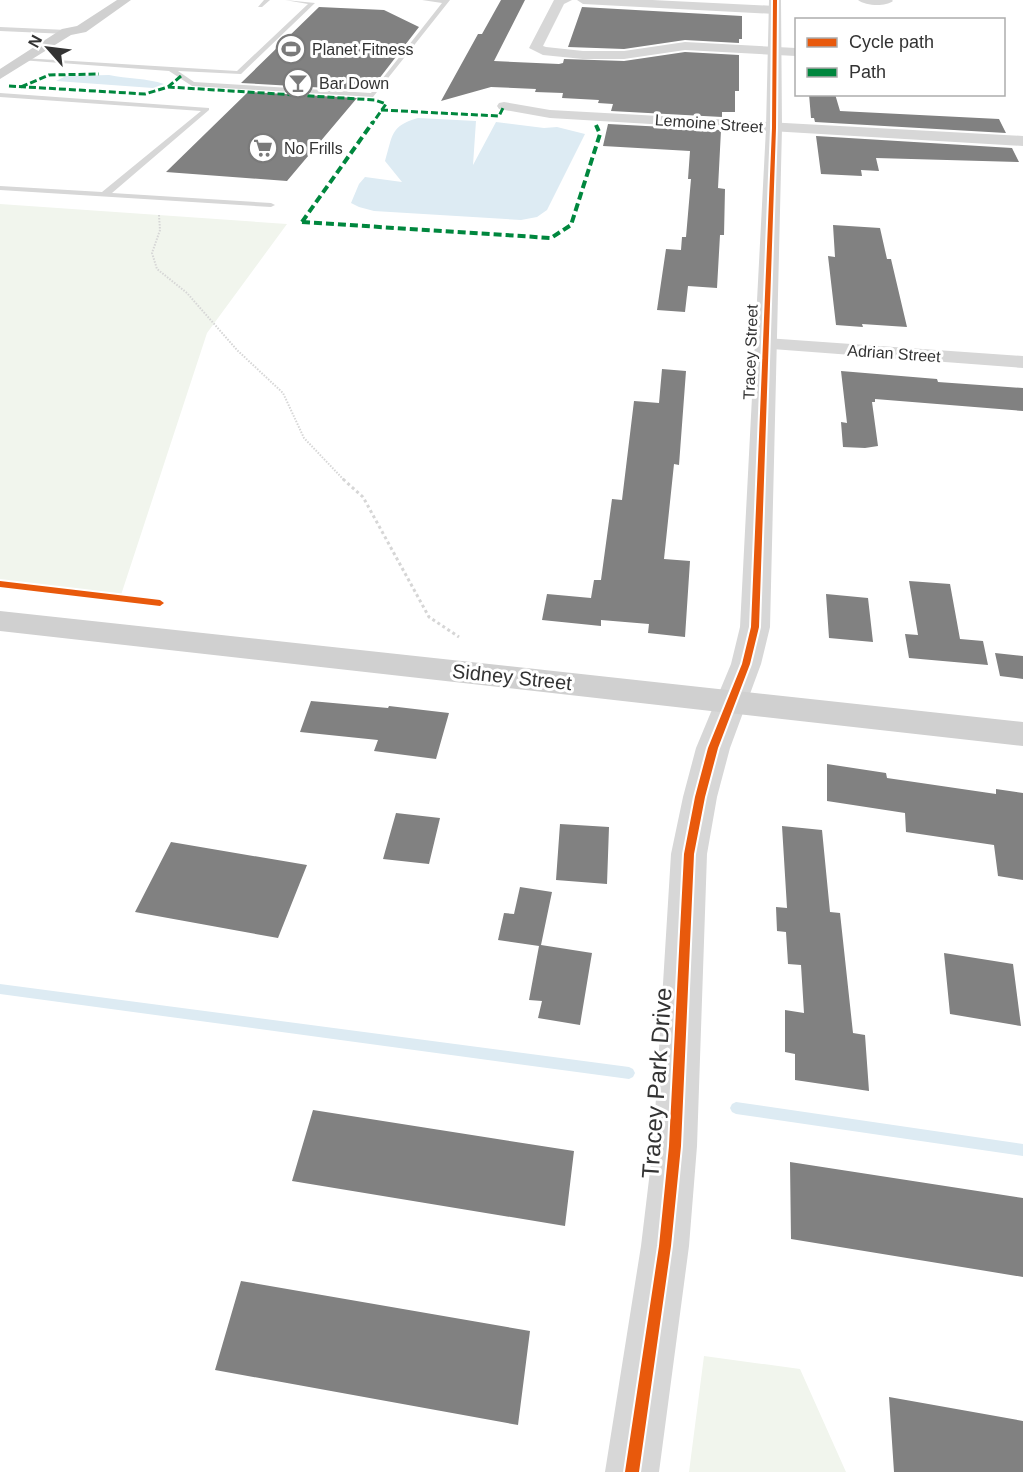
<svg xmlns="http://www.w3.org/2000/svg" width="1023" height="1472" font-family="Arial,sans-serif">
<rect width="100%" height="100%" fill="#fff"/>
<path fill="#f1f5ed" d="M0 204 287 224 207 333 121 595 0 583Z
M704 1356 800 1369 846 1472H689Z"/>
<path fill="#ddebf3" d="M109 75C127 79 147 78 164 84L153 88 56 81 66 76Z
M418 118 476 121 473 165 496 122 544 128 557 127 585 134 547 210 537 217 521 220 374 211 359 207 351 203 359 184 365 177 402 182 385 161C393 135 390 126 418 118Z"/>
<g fill="none" stroke-linecap="round" stroke-linejoin="round">
<path fill="#ddebf3" fill-rule="evenodd" d="M0 984 629 1067 633 1069 635 1073 633 1077 629 1079 0 994Z
M736 1102 1023 1144V1156L736 1114 732 1112 730 1108 732 1104Z"/>
</g>
<path fill="#818181" d="M501 0H525L494 61 559 64 563 63 564 59 624 61 685 52 739 55V91H735V112H722V117L611 111 613 104 598 103 599 100 562 98 563 93 535 92 536 89 491 87 441 101 478 34H482Z
M319 7 384 10 419 27 375 84 366 87 363 90 241 83Z
M582 7 742 16V39H739V43L685 40 624 49 568 47Z
M248 92 357 98 287 181 166 172Z
M809 94H835L840 111 999 119 1006 133 815 122 814 118H811Z
M608 124 721 130 718 188 725 189 724 235H720L717 288 688 286 685 312 657 310 666 249 681 250 682 237H686L691 179H688L690 151 603 146Z
M816 136 1012 148 1019 162 876 158 879 171 861 170 862 176 821 174Z
M833 225 880 228 887 259H891L907 327 862 324 863 327 836 325 828 256 835 257Z
M662 369 686 371 679 465 674 464 664 559 690 561 685 637 648 633 649 624 601 620V626L542 620 547 594 591 598 594 580H601L612 499 622 500 634 401 659 403Z
M841 371 937 379 938 382 1023 388V411L875 399V402H872L878 446 865 448 843 447 841 422 847 423Z
M909 581 950 584 960 639 983 641 988 665 909 658 905 634 918 635Z
M826 594 868 598 873 642 829 638Z
M995 653 1023 656V679L1000 676Z
M311 701 388 708 389 706 449 713 436 759 374 751 378 740 300 732Z
M827 764 886 773 887 778 996 794V789L1023 793V880L998 876 994 845 906 832 905 813 827 801Z
M396 813 440 818 429 864 383 859Z
M560 824 609 827 607 884 556 880Z
M782 826 822 830 830 912 840 913 853 1033 865 1035 869 1091 795 1080V1054L785 1052V1010L804 1013 801 965 788 964 786 932 777 931 776 907 787 908Z
M171 842 307 865 278 938 135 912Z
M520 887 552 892 541 945 592 953 580 1025 538 1018 542 1001 529 1000 539 946 498 940 504 913 514 914Z
M944 953 1013 964 1021 1026 950 1014Z
M313 1110 574 1151 565 1226 292 1181Z
M790 1162 1023 1198V1277L791 1239Z
M241 1281 530 1331 518 1425 215 1370Z
M889 1397 1023 1421V1472H894Z"/>
<g fill="none" stroke-linecap="round" stroke-linejoin="round">
<path stroke="#d6d6d6" stroke-width="2" stroke-dasharray="1.5 1.5" stroke-linecap="butt" d="M159 215 160 230 152 253 157 269 187 293 237 350 283 393 304 438 344 480"/>
<path stroke="#d6d6d6" stroke-width="3" stroke-dasharray="3 3" stroke-linecap="butt" d="M343 479 363 497 429 617 459 637"/>
<path fill="#d7d7d7" fill-rule="evenodd" d="M264 0H270L262 7H258Z
M285 0 315 3 241 74 178 71 194 82 371 93 442 3 422 0H450L373 97 192 86 169 71 20 60 23 58 237 71 308 4Z
M0 27 67 30 70 32 67 34 0 31Z
M0 93 209 108V110L112 193 271 203 275 205 271 207 0 190V186L102 192 201 111 0 97Z"/>
<path fill="#d7d7d7" fill-rule="evenodd" d="M554 0H572L564 4 543 46 546 47 583 51H624L685 42 796 48V56L685 50 624 59H583L543 55 529 48Z
M577 0H652L775 6 781 10 775 14 583 4Z
M858 0H892L893 1C885 7 866 6 858 0Z
M504 102 550 110 1023 136V146L550 118 499 109 497 106 499 103Z
M766 338 1023 356V368L759 348 755 344 759 340Z"/>
<path fill="#d7d7d7" fill-rule="evenodd" d="M769 0H781L782 128 770 627 761 664 730 748 717 797 707 854 697 1146 689 1246 659 1472H605L641 1246 653 1146 671 854 683 797 696 748 731 664 740 627 766 128Z"/>
<path fill="#d0d0d0" fill-rule="evenodd" d="M117 0H131L86 32 71 35 0 79V69L62 29 77 26Z
M0 611 1023 722V746L0 631Z"/>
<path stroke="#00873e" stroke-width="3" stroke-dasharray="7 3" stroke-linecap="butt" d="M9 86 145 94 168 87 375 100 386 104 372 124
M21 87 49 75 99 74
M168 87 181 76
M381 110 499 116 504 106"/>
<path stroke="#00873e" stroke-width="4" stroke-dasharray="8 4" stroke-linecap="butt" d="M302 222 373 122
M302 222 551 238 571 225 600 134 596 125"/>
<g stroke="#fff" stroke-width="4">
<path id="cycleway" d="M773 0H777L776 128 759 627 750 664 718 748 705 797 694 854 681 1146 671 1246 639 1472H625L659 1246 669 1146 684 854 695 797 708 748 742 664 751 627 772 128Z
M0 581 160 600 164 603 160 606 0 587Z"/>
</g>
<use href="#cycleway" fill="#e8590c" fill-rule="evenodd"/>
</g>
<defs>
<g id="stadium-ring" transform="scale(1.5)"><circle r="9.5" fill="#fff" stroke="#7a7a7a" stroke-width="1.5"/><path d="M0-5a6.5 5 0 1 0 0 10a6.5 5 0 1 0 0-10ZM-3.5-1.8h7v3.6h-7Z" fill="#7a7a7a"/></g>
<g id="bar-ring" transform="scale(1.5)"><circle r="9.5" fill="#fff" stroke="#7a7a7a" stroke-width="1.5"/><path d="M-6-5H6L.8 .8V4.5H3.5V6h-7V4.5H-.8V.8Z" fill="#7a7a7a"/></g>
<g id="supermarket-ring" transform="scale(1.5)"><circle r="9.5" fill="#fff" stroke="#7a7a7a" stroke-width="1.5"/><path d="M-6-5.5h2.5l.6 2H6L4.5 2H-2.5L-4.4-4H-6ZM-1.5 3.2a1.3 1.3 0 1 0 .1 0ZM3 3.2a1.3 1.3 0 1 0 .1 0Z" fill="#7a7a7a"/></g>
</defs>
<g fill-rule="evenodd">
<use href="#stadium-ring" x="291" y="49"/>
<use href="#bar-ring" x="298" y="83"/>
<use href="#supermarket-ring" x="263" y="148"/>
</g>
<g text-anchor="middle" stroke-width="6" stroke-linejoin="round" paint-order="stroke">
<g font-size="16" fill="#333" stroke="#fff" text-anchor="start">
<text x="312" y="55">Planet Fitness</text>
<text x="319" y="89">Bar Down</text>
<text x="284" y="154">No Frills</text>
</g>
<g font-size="16" fill="#333" stroke="#fff">
<text transform="translate(709 123) rotate(4)" y="6">Lemoine Street</text>
<text transform="translate(750 352) rotate(-88)" y="6">Tracey Street</text>
<text transform="translate(894 353) rotate(4)" y="6">Adrian Street</text>
</g>
<g font-size="20" fill="#333" stroke="#fff">
<text transform="translate(512 677) rotate(6)" y="7">Sidney Street</text>
</g>
<g font-size="24" fill="#333" stroke="#fff">
<text transform="translate(657 1083) rotate(-86)" y="8">Tracey Park Drive</text>
</g>
</g>
<rect x="795" y="18" width="210" height="78" fill="#ffffff" stroke="#adadad" stroke-width="1.5"/>
<rect x="807" y="38" width="30" height="9" fill="#e8590c" stroke="#adadad" stroke-width="1.5"/>
<text x="849" y="48" font-size="18" fill="#333333">Cycle path</text>
<rect x="807" y="68" width="30" height="9" fill="#00873e" stroke="#adadad" stroke-width="1.5"/>
<text x="849" y="78" font-size="18" fill="#333333">Path</text>
<g transform="translate(48 48) rotate(298)" stroke="#ffffff" stroke-width="4.5" paint-order="stroke">
<path d="M0-4.5L10 22L0 15L-10 22Z" fill="#333333"/>
<text y="-9" font-size="16" font-weight="bold" text-anchor="middle" fill="#333333">N</text>
</g>
</svg>
